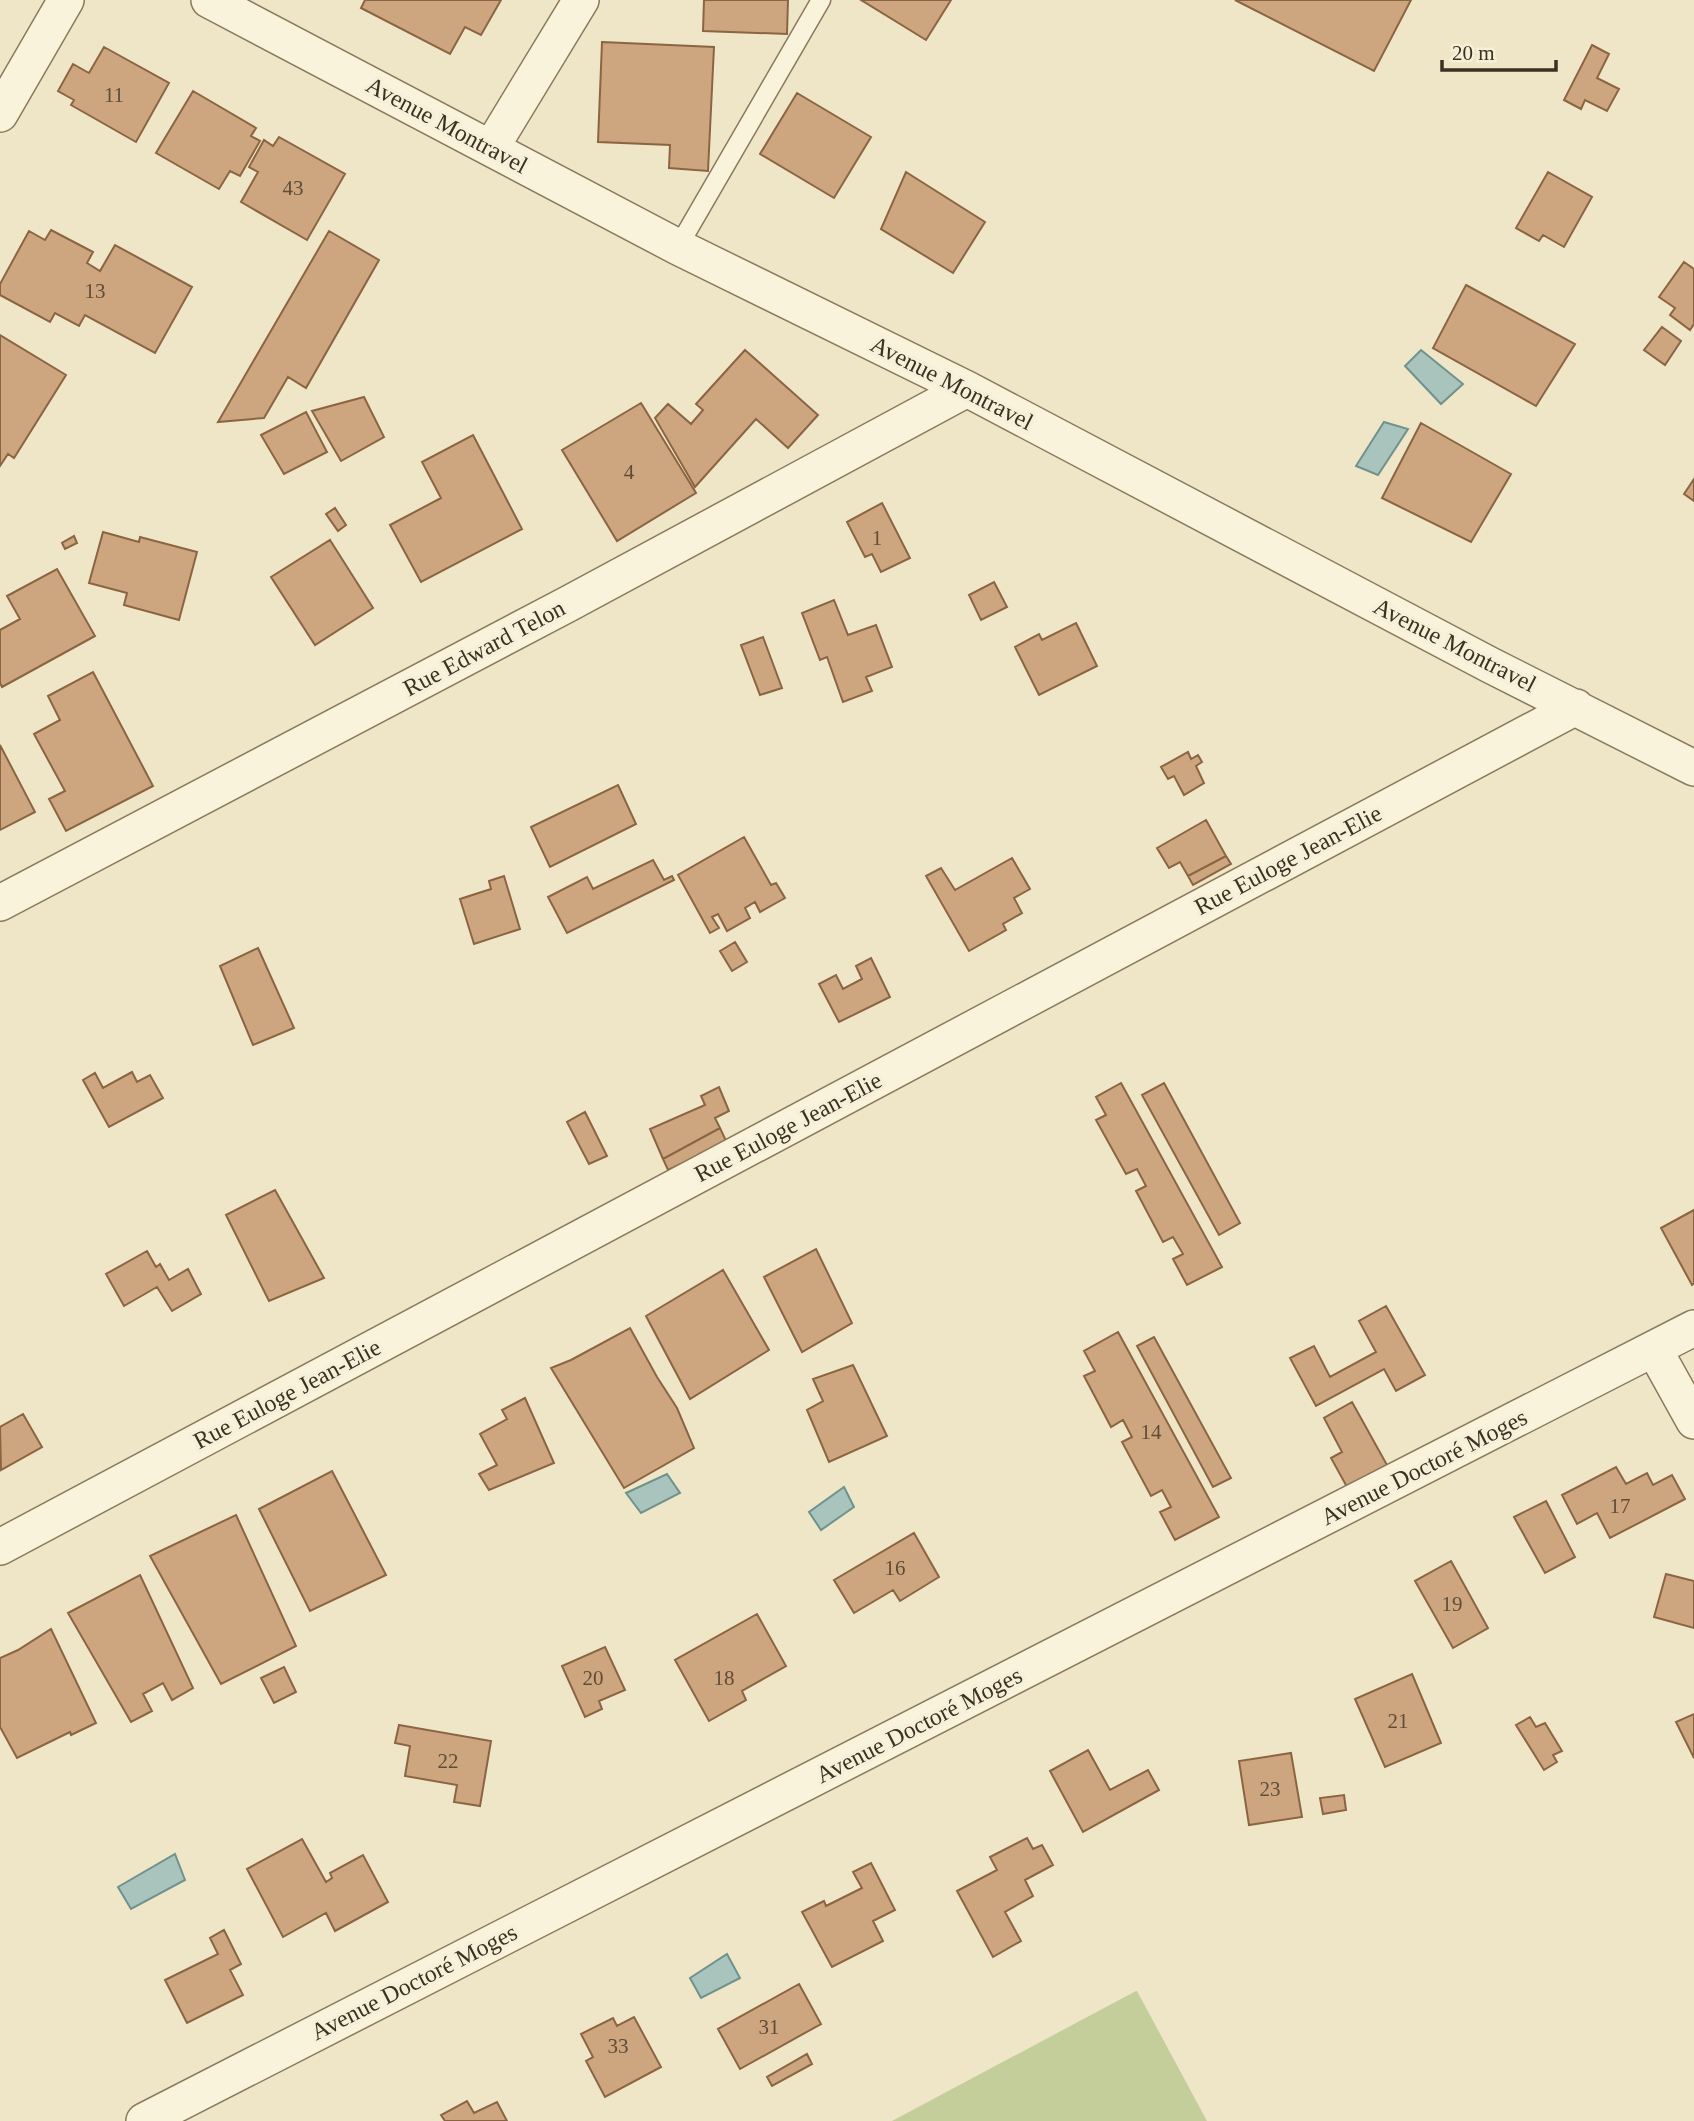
<svg xmlns="http://www.w3.org/2000/svg" width="1694" height="2121" font-family="'Times New Roman',serif">
<rect width="100%" height="100%" fill="#efe6c8"/>
<path fill="#c4ce9b" d="M1137 1991 1207 2121H892L1136 1991Z"/>
<path fill="#a9c3bd" stroke="#6f928c" stroke-width="2" d="M1421 350 1463 384 1441 404 1405 366Z
M1384 422 1408 429 1378 475 1356 466Z
M667 1474 680 1493 641 1513 626 1493Z
M844 1487 854 1507 821 1530 809 1512Z
M175 1854 185 1880 131 1909 118 1887Z
M727 1954 740 1978 701 1998 690 1978Z"/>
<path fill="#cda57e" stroke="#8b6542" stroke-width="2" d="M365 0H501L481 35 465 27 450 54 361 8Z
M704 0H788L787 34 703 31Z
M861 0H951L926 40Z
M1235 0H1411L1374 71Z
M602 42 714 47 708 171 669 168 670 145 598 142Z
M1592 45 1609 54 1597 78 1619 89 1607 111 1585 100 1581 109 1564 100Z
M104 47 169 83 136 142 71 105 74 100 58 91 73 64 89 73Z
M193 91 256 128 251 136 260 141 240 176 230 171 219 189 156 153Z
M797 93 871 137 834 198 760 154Z
M279 137 345 174 307 240 241 202 258 172 249 167 264 140 273 146Z
M906 172 985 222 953 273 881 229Z
M1548 172 1592 197 1564 247 1543 235 1539 241 1516 228Z
M51 230 93 252 87 263 100 271 115 245 192 287 155 353 85 315 79 326 55 313 50 322 0 295V284L29 231 45 240Z
M329 231 379 260 306 388 288 377 264 418 218 422Z
M1684 262 1694 269V324L1690 330 1670 315 1675 308 1659 297Z
M1466 285 1575 344 1536 406 1433 348Z
M1662 327 1681 341 1665 365 1644 350Z
M0 335 66 375 14 458 8 454 0 466Z
M745 350 818 415 788 448 756 419 695 487 655 418 668 404 691 424 703 410 696 404Z
M364 397 384 437 341 461 312 411Z
M641 403 696 493 617 541 562 450Z
M306 412 327 452 284 474 261 435Z
M1421 423 1511 474 1471 542 1382 498Z
M473 435 522 529 421 582 390 525 441 498 422 462Z
M1694 479V501L1684 494Z
M882 503 910 558 881 572 872 554 865 557 847 522Z
M335 508 346 525 338 531 326 514Z
M103 532 139 542 140 537 197 552 179 620 124 605 127 593 89 583Z
M74 536 77 543 65 549 62 543Z
M330 540 373 608 315 645 271 577Z
M57 569 95 636 2 687 0 683V630L20 619 7 596Z
M994 582 1007 607 981 620 969 595Z
M834 600 848 635 876 625 892 667 866 677 872 691 843 702 827 657 820 660 802 613Z
M1076 623 1097 666 1039 695 1015 647 1039 634 1042 640Z
M763 637 782 688 760 695 741 645Z
M93 672 153 786 66 831 49 799 65 791 34 734 60 720 48 696Z
M0 745 35 812 0 830Z
M1188 752 1191 759 1198 755 1202 762 1196 766 1204 783 1184 795 1174 776 1168 779 1161 767Z
M618 785 636 824 550 867 531 827Z
M1206 820 1226 856 1188 876 1180 862 1169 868 1157 848Z
M744 837 771 885 776 883 785 898 760 912 755 902 745 908 750 918 727 931 718 914 712 917 719 928 710 933 678 875Z
M1226 856 1231 864 1193 885 1188 876Z
M1012 858 1030 889 1014 898 1022 913 1003 924 1006 930 969 951 926 876 941 868 955 890Z
M653 860 664 880 672 876 674 880 567 933 548 897 587 877 593 889Z
M504 876 520 929 474 944 460 899 491 889 489 881Z
M735 942 747 962 732 971 720 951Z
M258 948 294 1028 253 1045 220 966Z
M871 958 890 997 839 1022 819 984 836 975 843 989 862 979 856 966Z
M132 1072 137 1082 150 1075 163 1098 109 1127 83 1080 95 1073 103 1088Z
M1121 1083 1222 1267 1187 1285 1173 1259 1183 1254 1173 1237 1163 1242 1136 1191 1146 1186 1137 1169 1126 1174 1096 1120 1106 1115 1096 1097Z
M1164 1083 1240 1223 1219 1235 1142 1095Z
M719 1087 729 1111 715 1118 720 1128 663 1159 650 1129 705 1105 701 1096Z
M585 1112 607 1156 589 1164 567 1122Z
M720 1128 727 1143 668 1170 663 1159Z
M275 1190 324 1278 269 1301 226 1215Z
M1694 1210V1284L1692 1285 1661 1228Z
M816 1249 852 1323 802 1352 764 1277Z
M147 1251 156 1267 160 1264 169 1280 188 1269 201 1294 172 1311 157 1287 124 1306 106 1274Z
M723 1270 769 1350 690 1399 646 1316Z
M1386 1306 1425 1375 1396 1391 1384 1369 1316 1406 1290 1358 1314 1346 1330 1377 1376 1352 1359 1321Z
M630 1328 657 1377 677 1408 694 1448 624 1488 551 1368 571 1360Z
M1118 1332 1219 1517 1175 1540 1160 1512 1171 1507 1162 1490 1151 1496 1122 1442 1132 1437 1123 1420 1111 1427 1084 1376 1095 1371 1084 1351Z
M1154 1337 1231 1478 1213 1487 1137 1346Z
M853 1365 887 1436 829 1462 807 1410 823 1401 813 1379Z
M525 1398 554 1463 489 1490 479 1474 497 1465 480 1434 507 1419 502 1410Z
M1352 1402 1387 1465 1347 1487 1331 1458 1342 1452 1324 1418Z
M23 1414 42 1447 1 1470 0 1427Z
M1616 1467 1626 1484 1647 1473 1653 1485 1672 1475 1685 1499 1610 1538 1597 1513 1577 1524 1562 1495Z
M332 1471 386 1575 310 1611 259 1509Z
M1546 1501 1575 1557 1545 1573 1514 1517Z
M236 1515 296 1646 221 1684 150 1556Z
M914 1533 939 1577 900 1601 893 1590 854 1613 834 1580Z
M1451 1561 1488 1628 1453 1648 1415 1581Z
M1666 1574 1694 1581V1628L1654 1617Z
M140 1575 193 1688 172 1700 163 1683 143 1694 152 1711 131 1722 68 1613Z
M757 1614 786 1666 742 1691 746 1700 709 1721 675 1660Z
M51 1629 96 1723 71 1735 70 1732 17 1758 0 1727V1658L18 1650Z
M605 1647 625 1690 599 1701 602 1709 585 1717 562 1666Z
M284 1667 296 1692 274 1703 261 1678Z
M1412 1674 1441 1743 1385 1767 1355 1699Z
M1694 1714V1758L1676 1722Z
M1530 1717 1536 1727 1545 1723 1562 1751 1553 1755 1557 1762 1544 1770 1516 1725Z
M399 1725 491 1741 480 1806 454 1802 457 1785 405 1776 410 1746 395 1743Z
M1088 1750 1110 1790 1148 1770 1159 1790 1083 1832 1050 1771Z
M1291 1753 1302 1817 1249 1825 1239 1761Z
M1344 1795 1346 1810 1323 1814 1320 1798Z
M1027 1838 1033 1849 1042 1845 1053 1865 1025 1880 1033 1896 1005 1912 1021 1941 993 1957 957 1891 997 1870 990 1857Z
M302 1839 326 1882 332 1878 330 1873 363 1855 388 1902 335 1931 326 1913 283 1937 247 1869Z
M871 1863 895 1910 873 1921 883 1941 832 1967 802 1912 824 1901 826 1906 862 1888 853 1872Z
M224 1930 241 1964 230 1970 243 1995 187 2023 165 1980 218 1954 210 1938Z
M799 1984 821 2024 740 2069 718 2029Z
M634 2017 661 2067 605 2097 586 2061 593 2057 581 2034 613 2018 617 2026Z
M807 2054 812 2064 772 2086 767 2077Z
M467 2101 474 2113 497 2102 507 2121H445L441 2115Z"/>
<g fill="none" stroke-linecap="round" stroke-linejoin="round">
<g stroke="#8c795c" stroke-width="21">
<path id="lane" d="M678 247 821 0"/>
</g>
<g stroke="#8c795c" stroke-width="38">
<path id="street" d="M209 0 678 247 967 389 1490 665 1694 768
M0 114 66 0
M491 148 581 0
M0 903 568 604 967 389
M1654 1349 1694 1421
M0 1547 1576 707
M144 2121 1694 1328"/>
</g>
<use href="#lane" stroke="#f9f3dc" stroke-width="18"/>
<use href="#street" stroke="#f9f3dc" stroke-width="35"/>
</g>
<g text-anchor="middle" stroke-width="7" stroke-linejoin="round" paint-order="stroke">
<g font-size="21" fill="#604d38">
<text x="114" y="102">11</text>
<text x="293" y="195">43</text>
<text x="95" y="298">13</text>
<text x="629" y="479">4</text>
<text x="877" y="545">1</text>
<text x="1151" y="1439">14</text>
<text x="1620" y="1513">17</text>
<text x="895" y="1575">16</text>
<text x="1452" y="1611">19</text>
<text x="593" y="1685">20</text>
<text x="724" y="1685">18</text>
<text x="1398" y="1728">21</text>
<text x="448" y="1768">22</text>
<text x="1270" y="1796">23</text>
<text x="769" y="2034">31</text>
<text x="618" y="2053">33</text>
</g>
<g font-size="24" fill="#3c3020" stroke="#f6f0d8">
<text transform="translate(447 125) rotate(28)" y="8">Avenue Montravel</text>
<text transform="translate(952 383) rotate(27)" y="8">Avenue Montravel</text>
<text transform="translate(1455 645) rotate(27)" y="8">Avenue Montravel</text>
<text transform="translate(484 648) rotate(-28)" y="8">Rue Edward Telon</text>
<text transform="translate(1288 860) rotate(-28)" y="8">Rue Euloge Jean-Elie</text>
<text transform="translate(788 1127) rotate(-28)" y="8">Rue Euloge Jean-Elie</text>
<text transform="translate(287 1394) rotate(-28)" y="8">Rue Euloge Jean-Elie</text>
<text transform="translate(1424 1467) rotate(-27)" y="8">Avenue Doctoré Moges</text>
<text transform="translate(919 1725) rotate(-27)" y="8">Avenue Doctoré Moges</text>
<text transform="translate(414 1982) rotate(-27)" y="8">Avenue Doctoré Moges</text>
</g>
</g>
<path d="M1442 60v10h114v-10" fill="none" stroke="#3c3020" stroke-width="3.5"/>
<text x="1452" y="60" font-size="21" fill="#3c3020" stroke="#f6f0d8" stroke-width="5" paint-order="stroke">20 m</text>
</svg>
